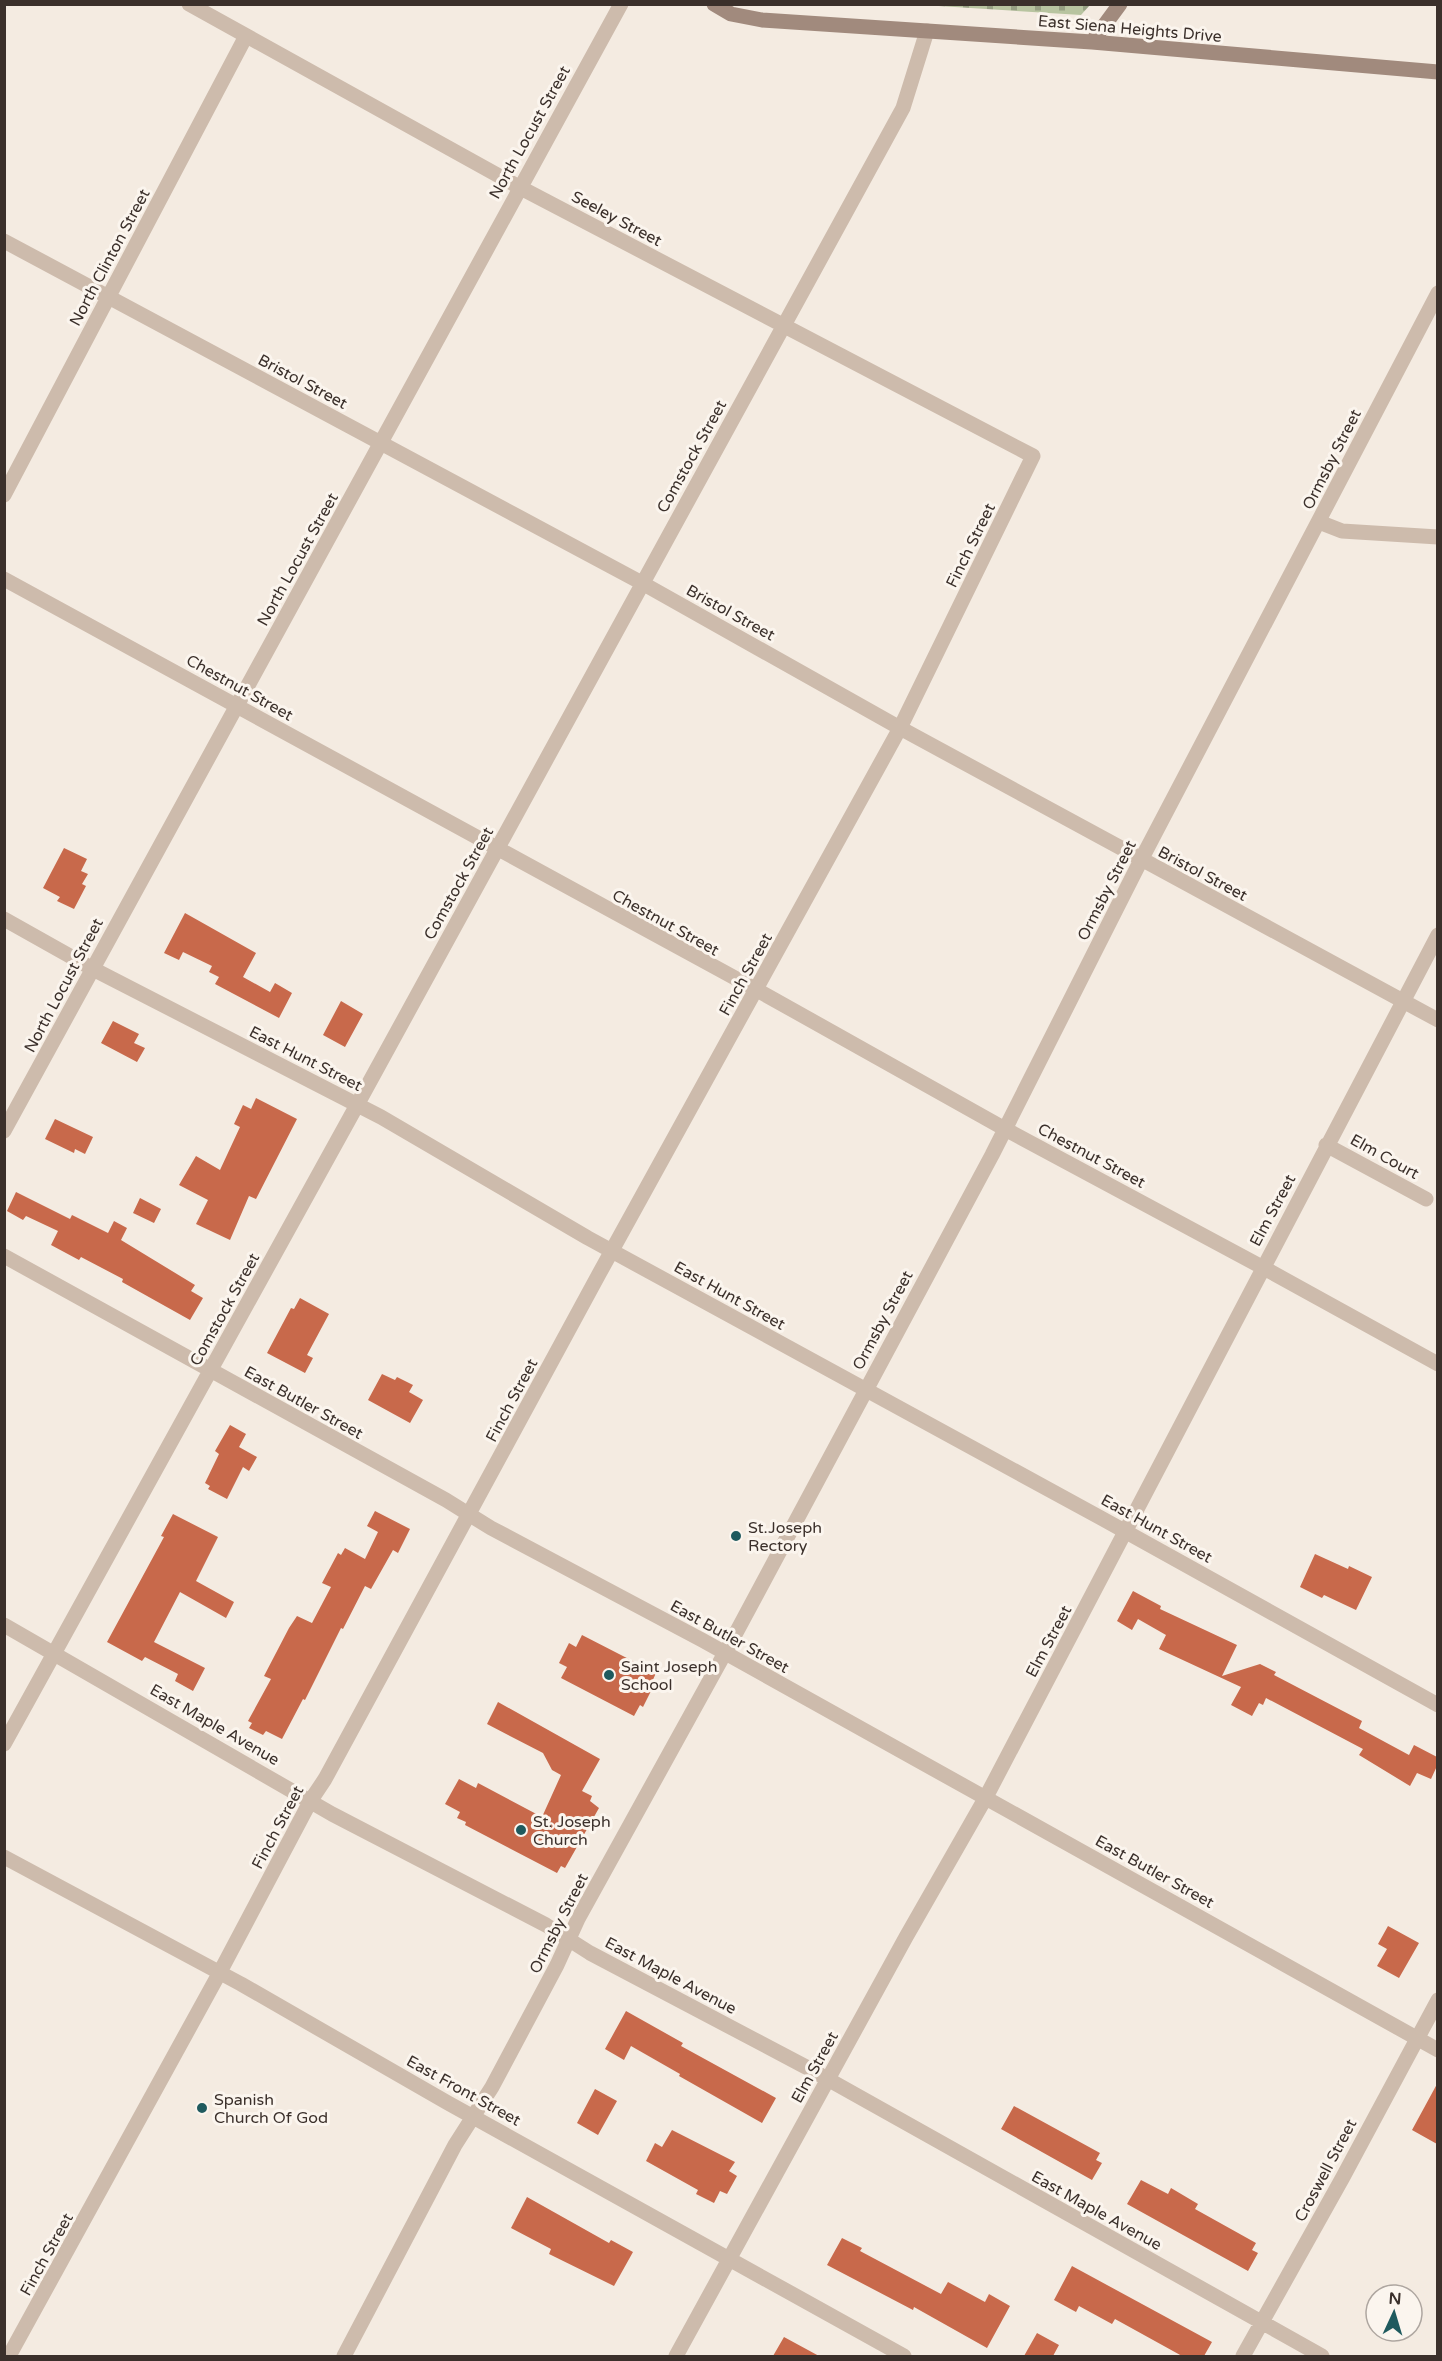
<svg xmlns="http://www.w3.org/2000/svg" width="1442" height="2361" font-family="'Varela Round',sans-serif">
<defs>
<pattern id="cemetery-stones" width="16" height="16" patternUnits="userSpaceOnUse" patternTransform="scale(1.5)"><rect width="16" height="16" fill="#b8c4a0"/><path d="M2 7V4a2 2 0 0 1 4 0v3zM10 15v-3a2 2 0 0 1 4 0v3z" fill="#97a083"/></pattern>
</defs>
<rect width="100%" height="100%" fill="#f4ebe1"/>
<path fill="url(#cemetery-stones)" d="M923 5H1090L1081 15Z"/>
<path fill="#c8694b" d="M64 848 87 859 81 871 88 874 82 884 86 886 74 909 57 901 60 897 43 888Z
M185 913 256 953 243 977 270 992 275 983 292 993 279 1018 215 984 219 977 209 972 212 966 183 952 179 960 164 953Z
M341 1001 363 1014 345 1047 323 1035Z
M113 1021 139 1034 134 1043 145 1048 137 1062 101 1043Z
M256 1098 297 1119 256 1199 249 1196 230 1240 196 1224 208 1200 179 1185 196 1156 220 1170 240 1127 234 1124 243 1105 251 1109Z
M55 1119 93 1137 85 1154 75 1149 74 1153 45 1139Z
M16 1192 70 1219 72 1215 108 1233 114 1221 127 1228 121 1240 195 1285 191 1291 203 1298 190 1320 122 1282 123 1279 81 1257 79 1260 51 1245 58 1231 26 1216 23 1220 7 1211Z
M140 1198 161 1209 154 1223 133 1213Z
M300 1298 329 1314 307 1355 313 1358 305 1373 267 1353 291 1308 294 1309Z
M382 1374 395 1380 397 1377 413 1385 409 1392 423 1400 410 1423 368 1400Z
M230 1425 246 1434 239 1447 257 1457 249 1471 243 1467 227 1499 208 1489 210 1486 205 1483 219 1454 215 1451Z
M375 1511 410 1529 398 1553 393 1550 371 1589 365 1586 343 1629 341 1628 305 1700 303 1699 282 1739 266 1731 263 1735 249 1728 252 1723 248 1721 271 1679 264 1676 289 1628 297 1616 312 1623 331 1587 322 1583 338 1553 341 1555 345 1548 365 1559 378 1532 367 1526Z
M173 1514 218 1537 196 1581 234 1602 226 1618 180 1592 154 1642 205 1668 193 1691 175 1681 178 1674 145 1657 142 1661 107 1642 164 1537 161 1536Z
M1315 1554 1348 1569 1349 1566 1372 1577 1356 1610 1324 1595 1322 1598 1300 1587Z
M1133 1591 1161 1606 1160 1609 1237 1645 1222 1676 1260 1664 1276 1672 1274 1675 1362 1721 1359 1728 1409 1755 1414 1745 1437 1757V1766L1431 1779 1417 1773 1410 1786 1359 1755 1363 1749 1266 1698 1263 1705 1259 1703 1252 1716 1231 1705 1241 1687 1159 1649 1166 1635 1138 1619 1132 1630 1117 1621Z
M582 1635 656 1673 651 1684 654 1685 643 1707 640 1705 634 1716 561 1678 567 1667 559 1663 569 1643 576 1647Z
M498 1702 600 1759 582 1791 592 1796 590 1801 599 1808 565 1868 561 1866 557 1873 465 1825 466 1822 457 1818 460 1812 445 1804 459 1779 476 1788 478 1783 542 1817 561 1775 552 1770 543 1753 487 1724Z
M1388 1926 1419 1943 1399 1978 1377 1966 1387 1949 1378 1944Z
M626 2011 683 2043 681 2046 776 2098 762 2123 679 2076 680 2074 631 2046 624 2060 605 2049Z
M1437 2084V2144L1412 2130Z
M595 2089 617 2101 598 2135 577 2123Z
M1014 2106 1100 2153 1096 2160 1102 2163 1092 2180 1001 2129Z
M672 2130 735 2162 729 2171 737 2176 727 2194 720 2191 714 2203 696 2194 698 2190 646 2161 655 2143 662 2147Z
M1141 2180 1168 2194 1171 2188 1198 2204 1195 2209 1256 2243 1252 2250 1258 2253 1248 2271 1127 2204Z
M527 2197 609 2243 611 2240 633 2252 614 2286 549 2254 551 2249 511 2228Z
M842 2238 862 2248 860 2251 941 2294 948 2282 985 2302 989 2294 1010 2306 987 2348 914 2307 913 2310 827 2265Z
M1072 2266 1212 2342 1204 2356H1182L1115 2319 1112 2324 1079 2306 1076 2312 1054 2300Z
M1037 2333 1059 2345 1053 2356H1024Z
M784 2337 819 2356H773Z"/>
<g fill="none" stroke-linecap="round" stroke-linejoin="round">
<path stroke="#cdbbac" stroke-width="15" d="M4 241 642 583 900 728 1438 1020
M4 495 246 36
M1319 522 1342 531 1438 537
M4 579 757 990 1005 1129 1262 1267 1438 1364
M4 919 93 969 381 1117 588 1238 1101 1518 1438 1705
M4 1131 621 4
M1326 1145 1426 1199
M4 1256 446 1500 491 1528 702 1640 1438 2050
M4 1625 332 1814 546 1925 590 1953 806 2067 1322 2356
M4 1744 357 1105 903 108 927 31
M4 1857 241 1984 448 2103 904 2356
M9 2356 220 1972 311 1800 325 1779 599 1274 900 728 1033 456 519 187 189 4
M344 2356 455 2145 492 2087 557 1965 578 1919 737 1631 992 1155 1141 860 1438 293
M676 2356 906 1937 986 1797 1438 935
M1243 2356 1343 2177 1438 2000"/>
<path stroke="#a18a7d" stroke-width="15" d="M714 4 731 14 762 20 1092 42 1438 72
M1092 42 1120 4"/>
</g>
<g fill="#1f5a5e" stroke="#fbf5ee" stroke-width="2">
<circle cx="736" cy="1536" r="6"/>
<circle cx="609" cy="1675" r="6"/>
<circle cx="521" cy="1830" r="6"/>
<circle cx="202" cy="2108" r="6"/>
</g>
<g text-anchor="middle" stroke-width="6" stroke-linejoin="round" paint-order="stroke">
<g font-size="16" fill="#3b302b" stroke="#fbf5ee">
<text transform="translate(1130 28) rotate(5)" y="6">East Siena Heights Drive</text>
<text transform="translate(529 132) rotate(-61)" y="6">North Locust Street</text>
<text transform="translate(617 218) rotate(28)" y="6">Seeley Street</text>
<text transform="translate(109 257) rotate(-62)" y="6">North Clinton Street</text>
<text transform="translate(303 381) rotate(28)" y="6">Bristol Street</text>
<text transform="translate(691 456) rotate(-61)" y="6">Comstock Street</text>
<text transform="translate(1331 459) rotate(-63)" y="6">Ormsby Street</text>
<text transform="translate(970 545) rotate(-64)" y="6">Finch Street</text>
<text transform="translate(297 559) rotate(-61)" y="6">North Locust Street</text>
<text transform="translate(731 612) rotate(29)" y="6">Bristol Street</text>
<text transform="translate(240 687) rotate(29)" y="6">Chestnut Street</text>
<text transform="translate(1203 873) rotate(28)" y="6">Bristol Street</text>
<text transform="translate(458 883) rotate(-61)" y="6">Comstock Street</text>
<text transform="translate(1106 890) rotate(-63)" y="6">Ormsby Street</text>
<text transform="translate(666 922) rotate(29)" y="6">Chestnut Street</text>
<text transform="translate(745 974) rotate(-61)" y="6">Finch Street</text>
<text transform="translate(63 985) rotate(-62)" y="6">North Locust Street</text>
<text transform="translate(306 1058) rotate(27)" y="6">East Hunt Street</text>
<text transform="translate(1092 1155) rotate(28)" y="6">Chestnut Street</text>
<text transform="translate(1385 1156) rotate(29)" y="6">Elm Court</text>
<text transform="translate(1272 1210) rotate(-62)" y="6">Elm Street</text>
<text transform="translate(730 1295) rotate(29)" y="6">East Hunt Street</text>
<text transform="translate(224 1309) rotate(-61)" y="6">Comstock Street</text>
<text transform="translate(882 1320) rotate(-62)" y="6">Ormsby Street</text>
<text transform="translate(511 1400) rotate(-62)" y="6">Finch Street</text>
<text transform="translate(304 1402) rotate(29)" y="6">East Butler Street</text>
<text transform="translate(1157 1528) rotate(29)" y="6">East Hunt Street</text>
<text transform="translate(730 1636) rotate(29)" y="6">East Butler Street</text>
<text transform="translate(1048 1641) rotate(-62)" y="6">Elm Street</text>
<text transform="translate(215 1724) rotate(30)" y="6">East Maple Avenue</text>
<text transform="translate(277 1827) rotate(-62)" y="6">Finch Street</text>
<text transform="translate(1155 1871) rotate(29)" y="6">East Butler Street</text>
<text transform="translate(558 1923) rotate(-63)" y="6">Ormsby Street</text>
<text transform="translate(671 1975) rotate(28)" y="6">East Maple Avenue</text>
<text transform="translate(814 2067) rotate(-61)" y="6">Elm Street</text>
<text transform="translate(464 2090) rotate(29)" y="6">East Front Street</text>
<text transform="translate(1325 2170) rotate(-62)" y="6">Croswell Street</text>
<text transform="translate(1097 2210) rotate(29)" y="6">East Maple Avenue</text>
<text transform="translate(46 2254) rotate(-61)" y="6">Finch Street</text>
</g>
<g font-size="16" fill="#3b302b" stroke="#fbf5ee" text-anchor="start">
<text x="748" y="1533">St.Joseph<tspan x="748" dy="18">Rectory</tspan></text>
<text x="621" y="1672">Saint Joseph<tspan x="621" dy="18">School</tspan></text>
<text x="533" y="1827">St. Joseph<tspan x="533" dy="18">Church</tspan></text>
<text x="214" y="2105">Spanish<tspan x="214" dy="18">Church Of God</tspan></text>
</g>
</g>
<rect width="1442" height="2361" fill="none" stroke="#3b302b" stroke-width="12"/>
<g transform="translate(1394 2313) rotate(4)"><circle r="28" fill="#fbf5ee" stroke="#aea6a0" stroke-width="1.5"/>
<path d="M0-4.5L10 22L0 15L-10 22Z" fill="#1f5a5e"/>
<text y="-9" font-size="16" font-weight="bold" text-anchor="middle" fill="#3b302b">N</text>
</g>
</svg>
